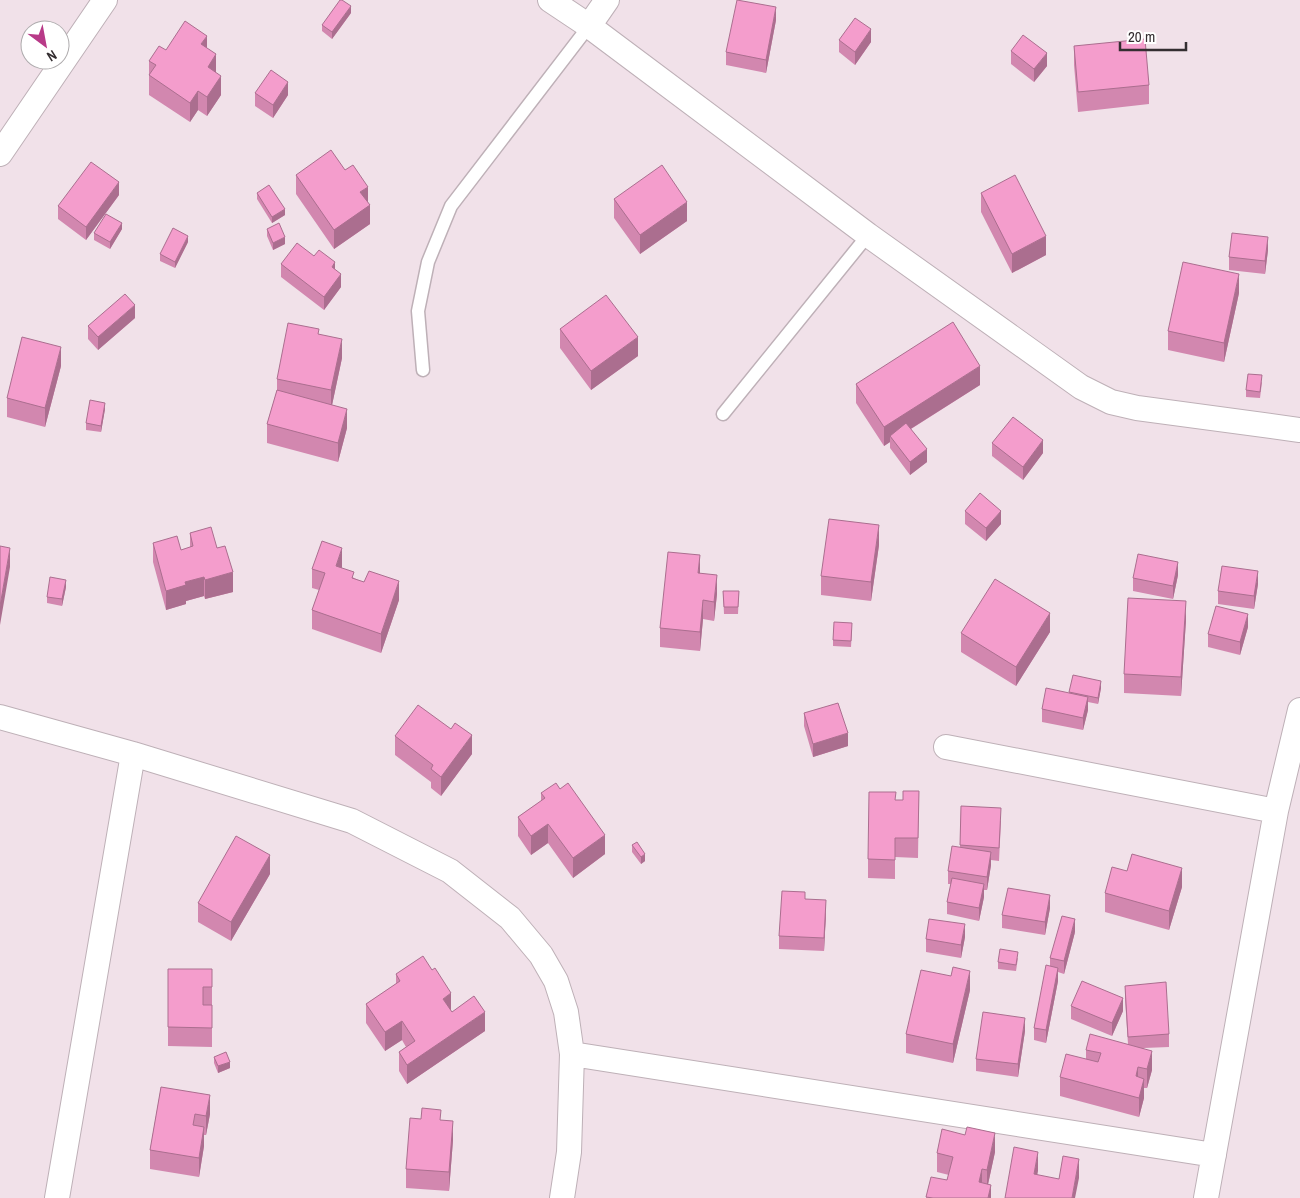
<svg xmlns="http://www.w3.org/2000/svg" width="1300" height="1198" font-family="'Archivo Narrow',sans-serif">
<rect width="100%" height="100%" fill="#f1e1e9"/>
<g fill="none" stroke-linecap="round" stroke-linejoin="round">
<g stroke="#beb0b7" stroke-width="15">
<path id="lane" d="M423 370 418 311 428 262 451 206 589 26
M723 414 868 235"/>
</g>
<g stroke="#beb0b7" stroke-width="26">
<path id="street" d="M550 0 589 26 868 235 1081 387 1111 402 1137 408 1300 430
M589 26 607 0
M0 154 105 0
M0 717 133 754 352 821 450 871 510 918 541 955 556 981 566 1012 572 1054 569 1152 562 1198
M946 747 1276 811
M572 1054 1214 1155
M57 1198 133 754
M1206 1198 1276 811 1300 710"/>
</g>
<use href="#lane" stroke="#fff" stroke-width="12"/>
<use href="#street" stroke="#fff" stroke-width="24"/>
</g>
<path fill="#d287af" d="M351 13 332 39 322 31V25Z
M776 20 766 73 726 65V52Z
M839 40 871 42 855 65 839 52Z
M1074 46 1149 85V104L1078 112 1074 65Z
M207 48 216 73 221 95 207 116 198 110 190 122 149 95V61L166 50Z
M1011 51 1047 66 1034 82 1011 64Z
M255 93 288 95 273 118 255 106Z
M296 175 368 202 370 224 334 249 296 194Z
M257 193 285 215 272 223 257 199Z
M981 193 1046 255 1012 273 981 212Z
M119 195 86 240 58 219V206Z
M614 199 687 221 640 254 614 218Z
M122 229 110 249 94 240V233Z
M267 229 285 244 273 250 267 236Z
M188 242 175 268 160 261V254Z
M1268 250 1265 274 1229 270V257Z
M314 256 335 270 341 287 324 310 281 277V264Z
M1239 293 1224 362 1168 350V331Z
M135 318 98 350 88 339V326Z
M560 329 638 356 591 390 560 348Z
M319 334 342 358 332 405 347 428 338 462 267 443V424L277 390V379Z
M61 366 45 427 7 417V398Z
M1262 382 1260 398 1246 397V390Z
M856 384 980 385 911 429 927 462 910 475 890 448V442L884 446 856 403Z
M105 409 101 432 86 430V423Z
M992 443 1043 453 1023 480 992 456Z
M965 511 1001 524 986 541 965 524Z
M190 533 217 548 233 592 205 599 204 596 186 601V604L166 610 153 562V543L181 550 190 547Z
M879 545 871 601 821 595V576Z
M342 567V568L354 578 399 600 381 653 312 629V610L319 590 312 588V569Z
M700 573 717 594 714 621 703 619 700 651 660 647V628Z
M1178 575 1173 599 1133 591V578Z
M1258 584 1254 609 1218 604V591Z
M66 587 62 606 47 603V597Z
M723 591H739L738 614H724Z
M1186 620 1181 696 1124 693V674Z
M1248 627 1240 655 1208 647V634Z
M852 630 851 647 833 646V640Z
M1050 632 1016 686 961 652V633Z
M1101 688 1098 704 1088 702V710L1083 730 1042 722V709L1069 693V692Z
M804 713 848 746 813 757 804 726Z
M395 736 472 754 441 796 431 788V782L395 755Z
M919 791 918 858 895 857V879L868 878V859L896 800H903Z
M541 793 605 854 573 878 548 843 531 855 518 836V817L541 801Z
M961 806 1001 821 999 861 991 860V865L987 890H984V897L979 921 947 914V902L951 884H948V871L960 847Z
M632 845 645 861 641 864 632 852Z
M270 874 231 941 198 922V903Z
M1182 887 1169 930 1105 912V893Z
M1050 908 1045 935 1002 928V915Z
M826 913 824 951 779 949V936Z
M1075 932 1064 974 1058 972V981L1046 1043 1034 1040V1028L1050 966V958Z
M965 937 961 958 926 952V939Z
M1018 958 1016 971 998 969V962Z
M168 969H212V1047L168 1046Z
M396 974 452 1012 485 1031 407 1084 399 1071V1052L406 1047 402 1040 385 1051 366 1023V1004L396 984Z
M1125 986 1169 1034V1047L1144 1048 1152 1070 1147 1088H1144V1098L1139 1117 1060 1096V1077L1086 1059V1050L1128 1044 1125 999Z
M970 990 953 1063 906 1053V1034Z
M1071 1006 1123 1011 1112 1036 1071 1019Z
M1025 1031 1018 1077 976 1071V1059Z
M214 1057 230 1068 218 1073 214 1063Z
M161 1087 210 1114 206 1135H204V1146L199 1177 150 1169V1150Z
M441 1120 453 1140 449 1191 406 1188V1169Z
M995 1152 988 1184 991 1198H926V1197L947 1180 949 1175 937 1172V1153Z"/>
<path fill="#ab6e8f" d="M351 6V13L332 39V32Z
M776 7V20L766 73V60Z
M871 29V42L855 65V52Z
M207 36V55L201 44Z
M1047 53V66L1034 82V69Z
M216 54V73L208 67Z
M221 76V95L207 116V97Z
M288 82V95L273 118V105Z
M198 91V110L190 122V103Z
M119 182V195L86 240V227Z
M368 187V206L370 205V224L334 249V230L360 192Z
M687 202V221L640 254V235Z
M285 209V215L272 223V217Z
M122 223V229L110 249V242Z
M188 236V242L175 268V262Z
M1046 236V255L1012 273V254Z
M285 237V244L273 250V243Z
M1268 237V250L1265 274V261Z
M335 262V275L332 267Z
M341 274V287L324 310V297Z
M1239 274V293L1224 362V343Z
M135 305V318L98 350V337Z
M638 337V356L591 390V371Z
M342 339V358L331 410V390Z
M61 347V366L45 427V408Z
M980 366V385L893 440 890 436V442L884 446V427Z
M105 403V409L101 432V426Z
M347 409V428L338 462V443Z
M1043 440V453L1023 480V467Z
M927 449V462L910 475V462Z
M1001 511V524L986 541V528Z
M879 525V545L871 601V582Z
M10 548V567L0 625V606Z
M342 548V567L336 585V566Z
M700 555V574L698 573Z
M1178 562V575L1173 599V586Z
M1258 571V584L1254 609V596Z
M233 572V592L205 599V580Z
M717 575V594L714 621V602Z
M204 577V596L186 601V604L166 610V591L185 582Z
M66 580V587L62 606V599Z
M399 581V600L381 653V634Z
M703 600V619L700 651V632Z
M1186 601V620L1181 696V677Z
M1050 613V632L1016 686V667Z
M1248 614V627L1240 655V642Z
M1101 681V688L1098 704V698Z
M1088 697V710L1083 730V718Z
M848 733V746L813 757V744Z
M472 735V754L441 796V777Z
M548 824V843L531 855V836Z
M605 835V854L573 878V858Z
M991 852V865L987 890V877Z
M645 854V861L641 864V857Z
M270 855V874L231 941V922Z
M1182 868V887L1169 930V911Z
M984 884V897L979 921V908Z
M1050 895V908L1045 935V922Z
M826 900V913L824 951V938Z
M1075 919V932L1064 974V961Z
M965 924V937L961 958V945Z
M1058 968V981L1046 1043V1030Z
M970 971V990L953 1063V1044Z
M451 993V1012L443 999Z
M1123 998V1011L1112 1036V1023Z
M485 1012V1031L407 1084V1065Z
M1025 1018V1031L1018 1077V1064Z
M402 1021V1040L385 1051V1032Z
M1152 1051V1070L1147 1088V1069Z
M230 1062V1068L218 1073V1066Z
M1138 1067V1086L1136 1076Z
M1144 1079V1098L1139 1117V1098Z
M210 1095V1114L206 1135V1116Z
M453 1121V1140L449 1191V1172Z
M204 1127V1146L199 1177V1158Z
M995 1133V1152L987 1189V1170Z
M1038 1152V1171L1034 1193V1174Z
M1079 1159V1178L1075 1198H1072Z
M982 1169V1188L979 1182Z
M991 1185V1198H988Z"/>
<path fill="#f49dcc" stroke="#ab6e8f" d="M340 0H342L351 6 332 32 322 25Z
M737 0 776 7 766 60 726 52Z
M855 18 871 29 855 52 839 40Z
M185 21 207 36 201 44 216 54 208 67 221 76 207 97 198 91 190 103 149 75 156 65 149 61 159 46 166 50Z
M1023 35 1047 53 1034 69 1011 51Z
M1145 39 1149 85 1078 92 1074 46Z
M271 70 288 82 273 105 255 93Z
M331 150 345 170 353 165 368 187 360 192 370 205 334 230 296 175Z
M91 162 119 182 86 227 58 206Z
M662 165 687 202 640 235 614 199Z
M1015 175 1046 236 1012 254 981 193Z
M269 185 285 209 272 217 257 193Z
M106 214 122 223 110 242 94 233Z
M279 223 285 237 273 243 267 229Z
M173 228 188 236 175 262 160 254Z
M1232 233 1268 237 1265 261 1229 257Z
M297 243 314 256 319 250 335 262 332 267 341 274 324 297 281 264Z
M1183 262 1239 274 1224 343 1168 331Z
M125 294 135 305 98 337 88 326Z
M606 295 638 337 591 371 560 329Z
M953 322 980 366 884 427 856 384Z
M288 323 319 329 318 334 342 339 331 390 277 379Z
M22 337 61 347 45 408 7 398Z
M1248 374 1262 375 1260 392 1246 390Z
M277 390 347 409 338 443 267 424Z
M90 400 105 403 101 426 86 423Z
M1013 417 1043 440 1023 467 992 443Z
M906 423 927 449 910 462 890 436Z
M980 493 1001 511 986 528 965 511Z
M829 519 879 525 871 582 821 576Z
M211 527 217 548 225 546 233 572 205 580 204 577 185 582 186 585 166 591 153 543 177 536 181 550 193 546 190 533Z
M322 541 342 548 336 566 354 572 352 578 364 582 369 571 399 581 381 634 312 610 325 573 312 569Z
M0 546 10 548 0 606Z
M668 552 700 555 698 573 717 575 714 602 703 600 700 632 660 628Z
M1138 554 1178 562 1173 586 1133 578Z
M1222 566 1258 571 1254 596 1218 591Z
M50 577 66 580 62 599 47 597Z
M995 579 1050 613 1016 667 961 633Z
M723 591H739L738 607H724Z
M1128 598 1186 601 1181 677 1124 674Z
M1216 606 1248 614 1240 642 1208 634Z
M834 622 852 623 851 641 833 640Z
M1073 675 1101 681 1098 698 1069 692Z
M1046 688 1088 697 1083 718 1042 709Z
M838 703 848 733 813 744 804 713Z
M418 705 451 729 455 723 472 735 441 777 431 769 433 765 395 736Z
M556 783 560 789 568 783 605 835 573 858 548 824 531 836 518 817 545 798 541 793Z
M903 791H919L918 838H895V860L868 859 869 792H896L895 800H903Z
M961 806 1001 808 999 848 960 845Z
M236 836 270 855 231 922 198 903Z
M637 842 645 854 641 857 632 845Z
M952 846 991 852 987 877 948 871Z
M1132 854 1182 868 1169 911 1105 893 1112 867 1127 871Z
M952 878 984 884 979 908 947 902Z
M1008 888 1050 895 1045 922 1002 915Z
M782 891 805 892V899L826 900 824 938 779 936Z
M1062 916 1075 919 1064 961 1050 958Z
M929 919 965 924 961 945 926 939Z
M1000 949 1018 952 1016 965 998 962Z
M423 956 432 970 435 968 451 993 443 999 452 1012 474 996 485 1012 407 1065 399 1052 415 1041 402 1021 385 1032 366 1004 400 981 396 974Z
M1046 965 1058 968 1046 1030 1034 1028Z
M953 967 970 971 953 1044 906 1034 921 970 951 976Z
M168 969H212V987H203V1005H212V1028L168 1027Z
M1082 981 1123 998 1112 1023 1071 1006Z
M1166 982 1169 1034 1128 1037 1125 986Z
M983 1012 1025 1018 1018 1064 976 1059Z
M1090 1034 1152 1051 1147 1069 1138 1067 1136 1076 1144 1079 1139 1098 1060 1077 1066 1054 1098 1062 1101 1053 1086 1050Z
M226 1052 230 1062 218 1066 214 1057Z
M161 1087 210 1095 206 1116 195 1114 193 1125 204 1127 199 1158 150 1150Z
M422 1108 441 1110 440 1120 453 1121 449 1172 406 1169 410 1118 421 1119Z
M967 1127 995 1133 987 1170 982 1169 979 1182 991 1185 988 1198H933L926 1197 931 1177 947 1180 953 1157 937 1153 942 1129 965 1135Z
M1014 1147 1038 1152 1034 1174 1059 1179 1063 1156 1079 1159 1072 1198H1005Z"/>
<g transform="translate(45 45) rotate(148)"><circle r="24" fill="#ffffff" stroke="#aeabad"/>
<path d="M0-4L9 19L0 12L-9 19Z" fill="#b83a88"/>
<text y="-8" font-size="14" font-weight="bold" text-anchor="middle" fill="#342e31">N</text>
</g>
<path d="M1120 42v8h66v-8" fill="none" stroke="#342e31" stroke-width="2.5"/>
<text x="1128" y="42" font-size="15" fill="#342e31" stroke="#ffffff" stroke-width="4" paint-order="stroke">20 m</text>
</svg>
